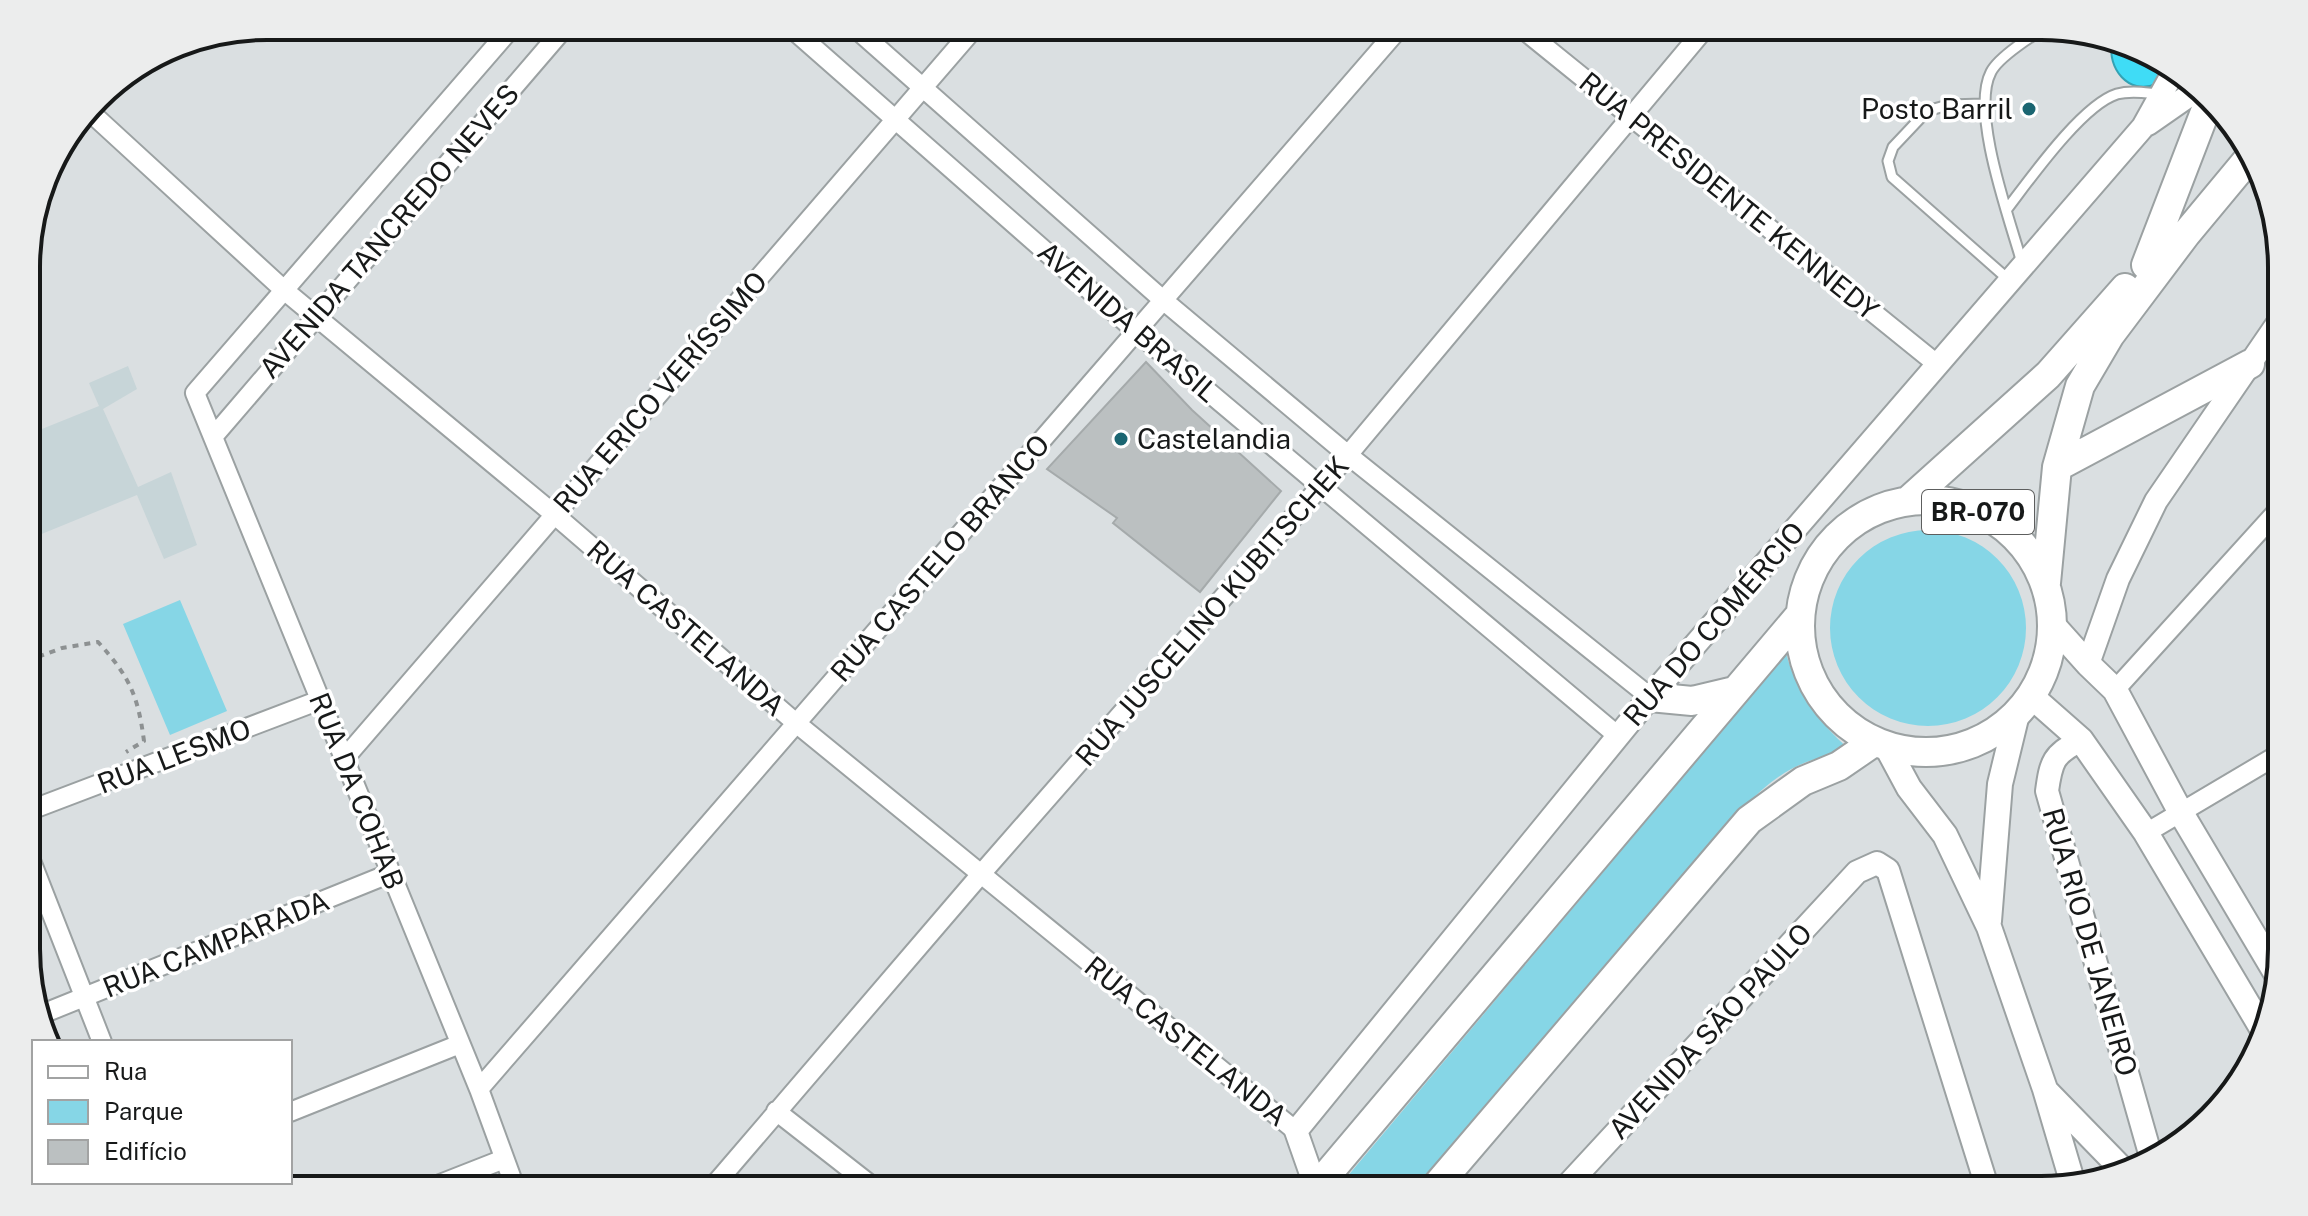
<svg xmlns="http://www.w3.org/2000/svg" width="2308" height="1216" font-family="'Public Sans',sans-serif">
<rect width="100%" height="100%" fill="#dadfe1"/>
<path fill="#c7d5d8" d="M128 366 137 389 103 409 138 487 171 472 197 545 164 559 137 495 27 540V435L99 406 89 383Z"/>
<path fill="#86d6e6" d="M1830 628a98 98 0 1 1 196 0a98 98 0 1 1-196 0Z
M180 600 227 711 170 735 123 624Z
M1784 646C1795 690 1816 720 1850 750 1795 762 1780 771 1741 810L1418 1190H1336L1688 771Z"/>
<path fill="#3fdcf6" stroke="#33a2b4" stroke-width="2" d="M2112 43 2148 51 2172 72C2167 76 2161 82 2156 84 2128 96 2107 67 2112 43Z"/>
<path fill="#bbc0c1" stroke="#a5aaab" stroke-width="2" d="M1146 362 1192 410 1281 491 1200 592 1113 523 1117 518 1047 469Z"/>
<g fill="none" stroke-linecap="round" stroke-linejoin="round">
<g stroke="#9ba1a2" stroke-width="13">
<path id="service" d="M1983 104 1948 105 1927 111 1893 147 1888 161 1892 177 2009 280
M2007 209C2030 179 2082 105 2117 94 2131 90 2146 93 2160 94
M2022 263C2010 220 1970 112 1991 72 1998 58 2034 33 2048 28"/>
</g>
<g stroke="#9ba1a2" stroke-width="22">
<path id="minor" d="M513 26 195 393 479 1089 516 1190
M789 26 1136 331 1618 736
M853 26 1163 300 1348 455 1650 697
M1519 26 1938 365
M89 111 284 290 555 515 796 723 1296 1131
M213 437 566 26
M2115 690 2281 507
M344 759 976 26
M28 811 320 700
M2146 833 2281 753
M28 853 102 1042
M42 1014 391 873
M479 1089 1401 26
M776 1111 877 1190
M290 1112 460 1044
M425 1190 504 1159
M710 1190 981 874 1348 455 1707 26"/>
</g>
<g stroke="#9ba1a2" stroke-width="26">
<path id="tertiary" d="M2148 124 2194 92
M2088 664 2118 579 2156 501 2280 320
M2081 740C2053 754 2051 762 2047 791L2151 1157
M1316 1188 1296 1131 1650 697 2143 127 2173 73
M1563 1190 1857 872 1877 863 1888 870 1988 1190"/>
</g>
<g stroke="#9ba1a2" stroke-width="28">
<path id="secondary" d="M2053 625 2088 664 2115 690 2181 813 2276 973
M2031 696 2081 740 2146 833 2263 1030
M1888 749 1909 788 1945 835 1989 927 2045 1089 2073 1184
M1989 921 2000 784 2017 714
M2047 1092 2121 1168"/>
</g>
<g stroke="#9ba1a2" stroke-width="32">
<path id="trunk" d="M2146 265 2208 104
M2057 467 2250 364
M1800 626a126 126 0 1 1 252 0a126 126 0 1 1-252 0Z
M1908 501 2048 375 2125 288
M2046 583 2057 467 2080 386 2110 335 2186 234 2250 157
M1650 697 1692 701 1734 691
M1314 1190 1799 616
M1433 1190 1749 820 1803 781 1839 766 1874 742"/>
</g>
<path stroke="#8d9192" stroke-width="4" stroke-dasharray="6 6" stroke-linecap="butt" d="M27 661 62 648 98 642C129 676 138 695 144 741L126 752"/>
<use href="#service" stroke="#fff" stroke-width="9"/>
<use href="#minor" stroke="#fff" stroke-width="18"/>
<use href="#tertiary" stroke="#fff" stroke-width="22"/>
<use href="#secondary" stroke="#fff" stroke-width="24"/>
<use href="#trunk" stroke="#fff" stroke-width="28"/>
</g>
<g fill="#1a6571" stroke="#fff" stroke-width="3">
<circle cx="2029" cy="109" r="8"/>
<circle cx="1121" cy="439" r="8"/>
</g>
<g text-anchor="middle" stroke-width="7" stroke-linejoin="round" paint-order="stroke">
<rect fill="#fff" stroke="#5d5e5e" stroke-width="2" x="1922" y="490" width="112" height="44" rx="6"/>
<g font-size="26" font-weight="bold" fill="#171919">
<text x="1978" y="521">BR-070</text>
</g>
<g font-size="28" fill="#171919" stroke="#fff" text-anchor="end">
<text x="2013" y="119">Posto Barril</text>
<text x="1137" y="449" text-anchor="start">Castelandia</text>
</g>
<g font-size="28" fill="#171919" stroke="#fff">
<text transform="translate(1729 196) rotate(39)" y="10">RUA PRESIDENTE KENNEDY</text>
<text transform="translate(389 231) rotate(-49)" y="10">AVENIDA TANCREDO NEVES</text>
<text transform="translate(1128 322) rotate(41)" y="10">AVENIDA BRASIL</text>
<text transform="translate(660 392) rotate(-49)" y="10">RUA ERICO VERÍSSIMO</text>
<text transform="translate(940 558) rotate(-49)" y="10">RUA CASTELO BRANCO</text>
<text transform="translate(1212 611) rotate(-49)" y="10">RUA JUSCELINO KUBITSCHEK</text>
<text transform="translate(1714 624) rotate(-49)" y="10">RUA DO COMÉRCIO</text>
<text transform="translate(686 628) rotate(41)" y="10">RUA CASTELANDA</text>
<text transform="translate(174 756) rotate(-21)" y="10">RUA LESMO</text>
<text transform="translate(357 791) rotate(68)" y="10">RUA DA COHAB</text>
<text transform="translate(2090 942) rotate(74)" y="10">RUA RIO DE JANEIRO</text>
<text transform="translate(216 944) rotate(-22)" y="10">RUA CAMPARADA</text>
<text transform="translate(1710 1031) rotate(-47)" y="10">AVENIDA SÃO PAULO</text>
<text transform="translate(1186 1041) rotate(39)" y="10">RUA CASTELANDA</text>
</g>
</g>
<path d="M0 0H2308V1216H0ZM267 40H2041A227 227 0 0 1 2268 267V949A227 227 0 0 1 2041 1176H267A227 227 0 0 1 40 949V267A227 227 0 0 1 267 40Z" fill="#eceded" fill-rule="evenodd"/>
<path fill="none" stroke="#171919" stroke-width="4" d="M267 40H2041A227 227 0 0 1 2268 267V949A227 227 0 0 1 2041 1176H267A227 227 0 0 1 40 949V267A227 227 0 0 1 267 40Z"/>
<rect x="32" y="1040" width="260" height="144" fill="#ffffff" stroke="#a2a3a3" stroke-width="2"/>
<rect x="48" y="1066" width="40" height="12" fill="#ffffff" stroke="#a2a3a3" stroke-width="2"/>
<text x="104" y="1080" font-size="24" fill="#171919">Rua</text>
<rect x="48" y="1100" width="40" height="24" fill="#86d6e6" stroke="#a2a3a3" stroke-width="2"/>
<text x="104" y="1120" font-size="24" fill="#171919">Parque</text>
<rect x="48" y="1140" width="40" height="24" fill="#bbc0c1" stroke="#a2a3a3" stroke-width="2"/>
<text x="104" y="1160" font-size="24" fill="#171919">Edifício</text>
</svg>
